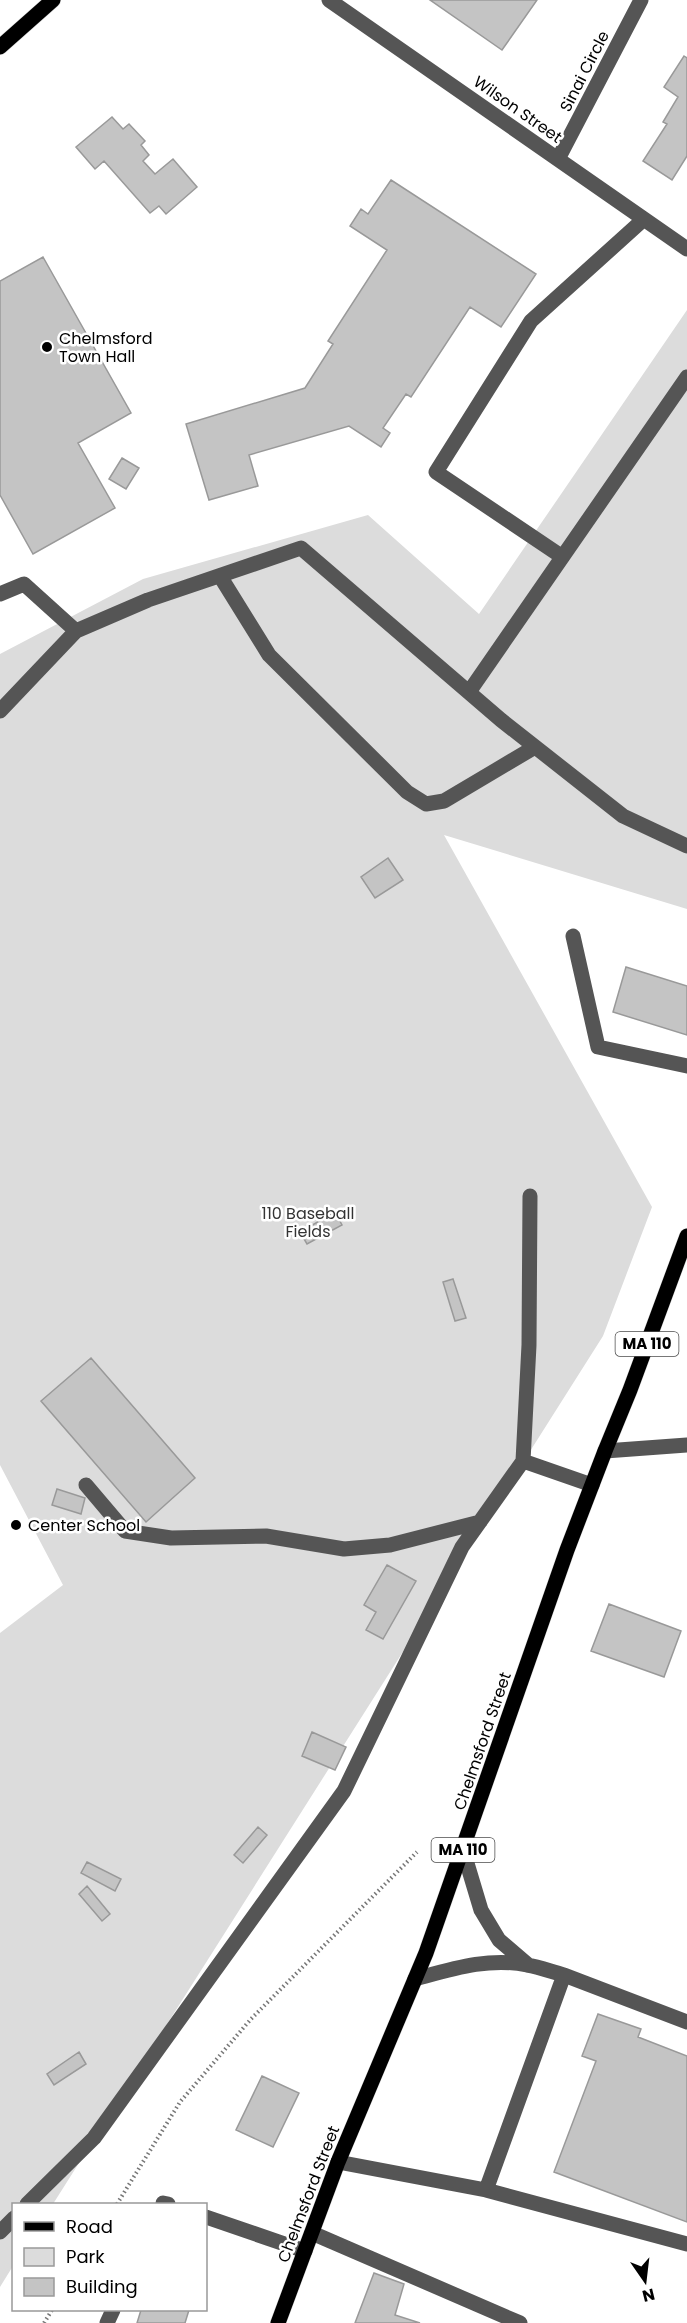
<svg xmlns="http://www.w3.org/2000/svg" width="687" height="2323" font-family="Poppins,sans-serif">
<rect width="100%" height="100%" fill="#fff"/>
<path fill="#dcdcdc" d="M687 310V909L444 835 652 1207 603 1336 53 2204H14L13 2266 0 2287V1633L63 1585 0 1465V654L143 579 368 515 479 614Z"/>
<path fill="#c4c4c4" stroke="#999" stroke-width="1.5" d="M430 0H537L502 50Z
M684 56 687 58V156L672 180 643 161 667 124 663 122 678 97 664 87Z
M112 117 123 129 129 124 145 141 141 145 149 155 143 161 155 174 173 159 197 187 166 214 159 206 150 213 104 161 95 169 76 147Z
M391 180 536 274 501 327 470 307 411 397 406 394 383 428 390 433 381 447 349 426 249 455 258 486 209 500 186 424 305 388 333 344 328 341 387 250 350 226 361 209 368 214Z
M43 257 131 413 78 443 115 508 33 554 0 495V281Z
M122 458 139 468 126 489 109 479Z
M388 858 403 880 375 898 361 877Z
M626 967 687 986V1035L613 1012Z
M335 1212 342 1225 307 1244 300 1232Z
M453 1279 466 1318 455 1321 443 1282Z
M91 1358 195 1478 146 1522 41 1401Z
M57 1489 85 1498 81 1514 52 1505Z
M387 1565 416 1581 383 1639 366 1630 376 1612 364 1605Z
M609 1604 681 1631 664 1677 591 1651Z
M312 1732 346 1747 335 1770 302 1756Z
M258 1827 267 1835 243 1863 234 1855Z
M87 1862 121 1879 115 1891 81 1873Z
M87 1886 110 1914 102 1921 79 1894Z
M598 2014 641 2029 638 2037 687 2056V2222L554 2172 596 2061 582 2056Z
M79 2052 86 2064 54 2085 47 2074Z
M262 2076 299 2093 273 2147 236 2130Z
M374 2273 404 2284 395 2315 420 2323H355Z
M141 2310H189L185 2323H137Z"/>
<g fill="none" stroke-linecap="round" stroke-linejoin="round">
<g stroke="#dbdbdb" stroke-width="16">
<path id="major" d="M0 47 53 0
M278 2323 338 2162 426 1953 567 1550 605 1451 630 1390 687 1236"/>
</g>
<path stroke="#777" stroke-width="4" stroke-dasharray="1.5 3" stroke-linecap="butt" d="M117 2204 180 2102 251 2019 417 1852
M44 2323 52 2310"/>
<path stroke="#555" stroke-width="15" d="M329 0 687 249
M558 159 641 0
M561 556 436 472 531 321 644 219
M220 576 269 655 407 792 426 804 444 801 535 747
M0 594 24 584 76 631 148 600 301 548 501 720 623 816 687 846
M469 692 687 377
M0 711 76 631
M573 936 598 1047 687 1066
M530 1196 529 1345 523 1461 592 1485
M605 1451 687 1445
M86 1485 125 1531 171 1538 266 1536 344 1549 390 1545 480 1522
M463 1850 481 1910 499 1940 527 1964
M415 1979C452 1969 489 1957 527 1965 540 1967 552 1972 564 1975
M338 2162 486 2190 687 2244
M486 2190 564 1975 687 2022
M27 2204 94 2138 344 1791 462 1547 523 1461
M163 2204V2203L168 2204
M206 2217 305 2251
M0 2232 14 2218
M312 2233 520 2323
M107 2323 113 2310"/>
<use href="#major" stroke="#000" stroke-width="15"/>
</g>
<g fill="#000" stroke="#fff" stroke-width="2">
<circle cx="47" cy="347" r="6"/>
<circle cx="16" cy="1525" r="6"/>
</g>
<g text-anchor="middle" stroke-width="5" stroke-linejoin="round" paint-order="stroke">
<g fill="#fff" stroke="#4c4c4c" stroke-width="1.5">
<rect x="615.5" y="1332" width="63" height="24" rx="4.5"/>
<rect x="431.5" y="1838" width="63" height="24" rx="4.5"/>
</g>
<g font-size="15" font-weight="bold" fill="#000">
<text x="647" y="1349">MA 110</text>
<text x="463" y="1855">MA 110</text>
</g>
<g font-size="16" fill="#000" stroke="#fff">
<text transform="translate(584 71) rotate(-63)" y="6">Sinai Circle</text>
<text transform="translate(518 109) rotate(35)" y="6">Wilson Street</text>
<text transform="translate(482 1741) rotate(-71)" y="6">Chelmsford Street</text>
<text transform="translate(308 2194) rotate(-69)" y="6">Chelmsford Street</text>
</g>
<g font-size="16" fill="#000" stroke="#fff" text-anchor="start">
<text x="59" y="344">Chelmsford<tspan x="59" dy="18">Town Hall</tspan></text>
<text x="28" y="1531">Center School</text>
</g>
<g font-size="16" fill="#333" stroke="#fff">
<text x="308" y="1219">110 Baseball<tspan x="308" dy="18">Fields</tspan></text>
</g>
</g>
<rect x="12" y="2203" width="195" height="108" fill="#ffffff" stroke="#999999" stroke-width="1.5"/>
<rect x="24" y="2222" width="30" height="9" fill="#000000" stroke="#999999" stroke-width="1.5"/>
<text x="66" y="2233" font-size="18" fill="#000000">Road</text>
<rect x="24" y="2248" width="30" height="18" fill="#dcdcdc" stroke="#999999" stroke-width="1.5"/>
<text x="66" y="2263" font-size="18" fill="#000000">Park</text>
<rect x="24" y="2278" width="30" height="18" fill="#c4c4c4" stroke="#999999" stroke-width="1.5"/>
<text x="66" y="2293" font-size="18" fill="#000000">Building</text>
<g transform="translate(645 2281) rotate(166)" stroke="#ffffff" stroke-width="4.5" paint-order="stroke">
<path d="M0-4.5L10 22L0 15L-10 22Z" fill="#000000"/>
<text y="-9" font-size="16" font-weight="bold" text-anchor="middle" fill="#000000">N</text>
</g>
</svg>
